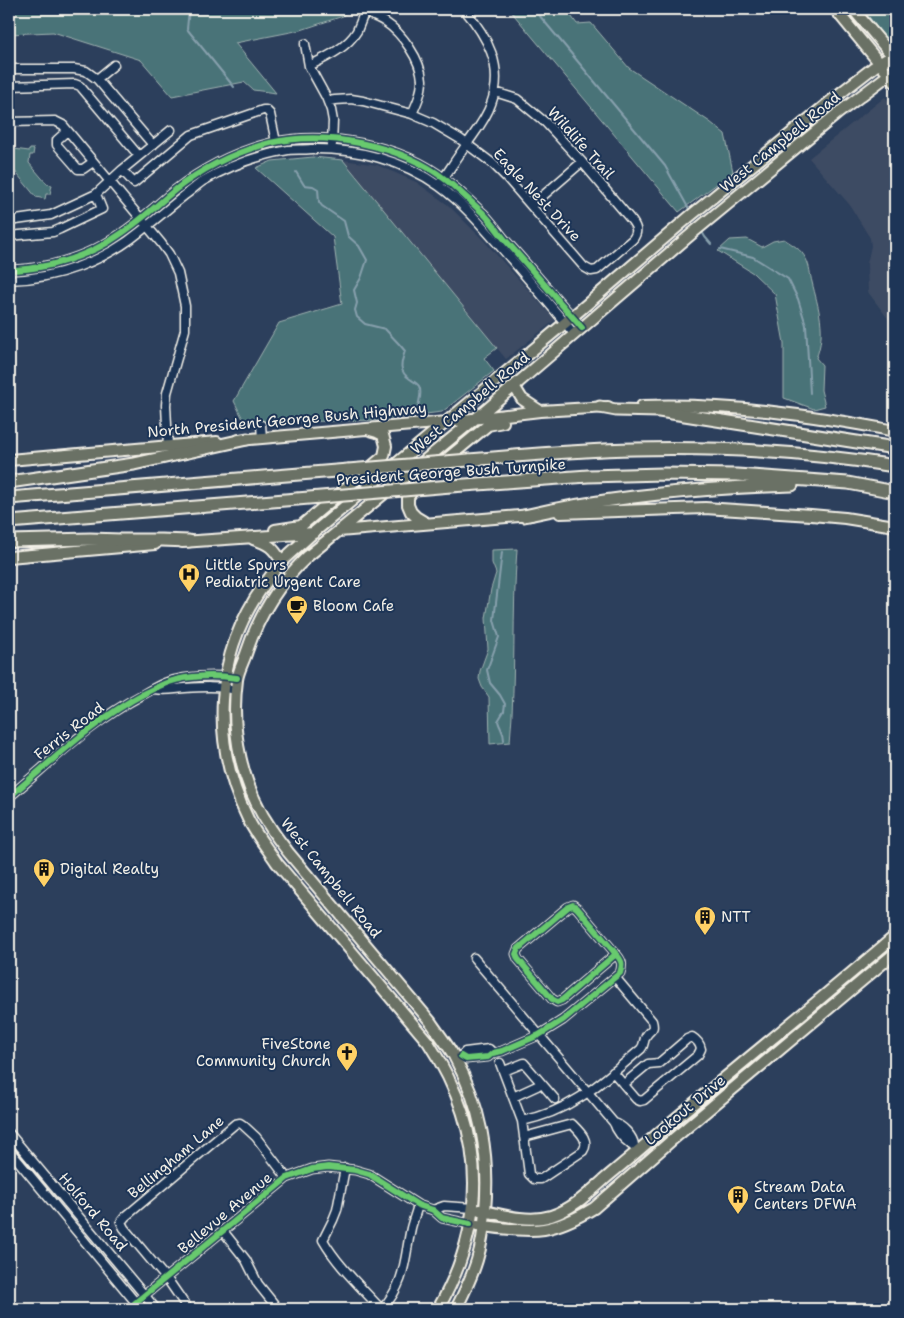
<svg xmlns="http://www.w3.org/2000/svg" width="904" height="1318" font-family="'Shantell Sans',sans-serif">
<rect width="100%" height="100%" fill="#2c3f5c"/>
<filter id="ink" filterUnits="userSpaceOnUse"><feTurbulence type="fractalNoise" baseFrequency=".02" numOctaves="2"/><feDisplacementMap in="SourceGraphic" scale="10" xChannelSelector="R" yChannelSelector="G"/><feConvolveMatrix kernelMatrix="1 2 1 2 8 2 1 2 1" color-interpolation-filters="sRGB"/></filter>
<g filter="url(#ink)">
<path fill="#3e4b63" d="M885 97 895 108V328L868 292 867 264 871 246 870 238 849 204 809 158Z
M343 160 377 165 416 182 448 205 485 242 555 320 506 359Z"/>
<path fill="#4a7378" stroke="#9fb2b0" d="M9 9H349L343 16 301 30 235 43 276 93 253 90 244 82 172 96 141 60 53 32 9 34Z
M509 9H566L577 24 591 23 629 68 710 122 725 134 733 172 679 212Z
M863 9H895V43L891 46Z
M14 149 29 151 30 149H34L33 155H30L29 163 47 184 52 185 50 194H46L45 199 36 197 13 169 12 165Z
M313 157 343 160 497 348 484 358 494 371 442 412 377 420 245 423 234 401 279 323 342 304 333 237 256 168 272 161Z
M747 239 762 247 773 241 784 239C793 245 801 249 806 259 810 266 810 275 812 282 818 307 827 332 816 358L822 365 821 390 825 406 814 409 784 398V343L775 294 753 273 718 251 730 240Z
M517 549C512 613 516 678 510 742L490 744 489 697 482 687 479 679 480 671 488 649 486 618 491 589 496 573 492 563V550Z"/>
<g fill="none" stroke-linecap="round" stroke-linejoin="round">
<path stroke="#87a0ad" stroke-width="2" d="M189 9 187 29 234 87
M534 9 665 166 690 211
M296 172 304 185 313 186 318 189 319 202 322 206 344 221 348 236 359 246 367 260 361 278 354 290 357 303 355 310 357 317 365 324 385 329 400 345 405 351C401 363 398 371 410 379 413 381 417 383 419 386 423 394 418 401 418 409
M701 230 705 237 711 244
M720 249 753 257 788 279 798 299 806 325 810 393
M502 552 494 620 499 637 487 670 490 683 500 695 505 704 504 711 498 721C500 729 504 731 504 740"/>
<g stroke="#f4f1e8" stroke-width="11">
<path id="minor" d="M364 12C371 15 379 18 385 22 402 33 421 60 422 80 422 92 417 103 412 114
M305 44 309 66 326 97 331 110 333 121 332 144
M309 66C325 58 347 48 357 31 360 24 363 16 365 9
M9 69H74L86 71 97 79 153 145
M97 79 114 65
M9 86 75 84 80 86 139 156
M328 101 335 100 351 99 363 101 412 114 433 123 460 139 492 163 506 177 584 267 591 271 597 270 633 239C638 232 637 228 632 221L582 162 546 123 517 99 495 92
M9 122 55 121 63 125 161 243 169 254 178 273 185 306V330L167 393 166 405 168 446
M67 131 57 140V145L78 169H83L93 162
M122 170 171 130
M441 182C450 169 458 156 467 144 476 131 486 119 491 104 505 67 487 36 464 9
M531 206 582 162
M9 221 51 215 96 194 122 170 134 183 191 135 263 110H266L270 114 276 142
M9 236 53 232 60 229 102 209 96 194
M9 270C23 270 36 268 50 265 75 259 98 250 119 235 139 222 157 205 175 190 203 168 235 152 270 143 325 130 402 145 446 180 459 190 471 202 483 213 492 222 499 233 507 242 532 270 557 299 582 328
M9 280C56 279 105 261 141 231 156 219 170 207 185 195 191 191 197 185 203 181 229 166 259 155 288 150 295 149 303 150 311 149 355 148 403 160 439 186 467 206 489 234 511 259 532 284 554 309 574 334
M261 425 262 438
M154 689C165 691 174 689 185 688 202 687 219 686 236 690
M9 797C52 761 92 721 142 695 151 690 160 684 170 681 187 676 213 675 231 677
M474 958 614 1123C616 1130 623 1139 629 1143 632 1146 635 1147 638 1151
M461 1056 466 1059 488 1057 493 1053 502 1051 539 1035 563 1020 620 973C623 964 622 961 616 954L577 908 573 905 568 907 518 949 516 954 518 959 552 999 557 1002 562 1000 616 954
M457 1058 461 1056 465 1052 489 1049 493 1053
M500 1063 522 1121 529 1174 534 1179H541L583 1151C590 1141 580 1132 572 1124L524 1137
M504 1071 524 1063 555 1099
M613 1072 636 1099 640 1101 644 1100 698 1055 701 1049C700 1044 697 1040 692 1037L687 1039 659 1063 648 1064 624 1084
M513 1097 537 1086 541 1083
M522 1121C573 1111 603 1081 641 1049 645 1044 643 1041 646 1036 650 1029 655 1031 652 1021L615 977
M614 1123C622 1125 633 1136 634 1145
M9 1133 156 1309
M9 1150 141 1309
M345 1168 337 1210 333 1220 323 1240C338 1266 361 1287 381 1309
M433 1210 444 1206 473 1208
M223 1231 246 1260 258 1284 278 1309
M135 1303 287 1178 312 1169 328 1167 355 1170 369 1174 418 1205 433 1210 442 1218 470 1224
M188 1309 170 1283 124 1228 121 1222 125 1217 235 1124 240 1123 243 1125 256 1137 287 1178
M382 1309C406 1282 404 1261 411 1228 413 1220 416 1213 418 1205"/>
</g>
<g stroke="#f4f1e8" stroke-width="14">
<path id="major" d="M835 9 895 82
M853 9 895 59
M514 386 522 399 540 411
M642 406C727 403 812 415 895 431
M239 440 447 422 540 411 608 407
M9 460 217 442
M560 513 705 508 811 515 845 518 895 526
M426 523 416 517 411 512 408 505V497L420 481 488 425 503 422
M275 530 301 526 384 456 386 446 383 435 377 432 370 430
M339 531 531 515
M253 539C269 544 273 547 282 562
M182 542 314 533
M9 557 155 544
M480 1210C502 1215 529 1223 551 1216 573 1209 590 1192 607 1177 625 1162 644 1146 662 1130 739 1065 818 1002 895 936
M477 1225C497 1228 525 1232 544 1229 562 1226 579 1217 594 1208L672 1140 895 953
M438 1309C490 1218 485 1129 428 1042L277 863C267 848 256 835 248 819 210 742 214 655 264 585 270 577 276 568 282 561 292 551 303 542 313 533L565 323 689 217 843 91 874 67 895 54
M456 1309C464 1293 472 1277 477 1260 482 1244 484 1228 485 1211 490 1155 481 1106 454 1056 447 1044 438 1033 430 1021L288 852C283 845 277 838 272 830 242 787 230 732 237 680 238 671 244 661 247 651 259 615 280 582 308 556L486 410 695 231 837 114 895 70"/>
</g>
<g stroke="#f4f1e8" stroke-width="15">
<path id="highway" d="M600 407 616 410 659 411 895 448
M469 460C524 455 579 450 635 449 722 447 809 452 895 466
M9 482 134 464 247 439
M451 486 588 476 663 474 737 475 848 483 895 492
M9 498 348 470
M524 516C612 496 702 488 792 485
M9 522 297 499
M9 541 90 539 121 540H161L189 541"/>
</g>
<use href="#minor" stroke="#1d3557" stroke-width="8"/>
<use href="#major" stroke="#6a7165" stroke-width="10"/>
<use href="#highway" stroke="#6a7165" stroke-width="11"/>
<g stroke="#f4f1e8" stroke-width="15" stroke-linecap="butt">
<path id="highway-bridge" d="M348 470 469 460
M297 499 451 486"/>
</g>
<use href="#highway-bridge" stroke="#6a7165" stroke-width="11"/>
<g stroke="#1d3557" stroke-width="9">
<path id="cycleway" d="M9 270C23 270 36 268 50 265 75 259 98 250 119 235 139 222 157 205 175 190 203 168 235 152 270 143 325 130 402 145 446 180 459 190 471 202 483 213 492 222 499 233 507 242 532 270 557 299 582 328
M9 797C53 760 94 720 145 693 153 689 161 685 169 682 188 675 217 675 237 678
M461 1056 466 1059 488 1057 493 1053 502 1051 539 1035 563 1020 620 973C623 964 622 961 616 954L577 908 573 905 568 907 518 949 516 954 518 959 552 999 557 1002 562 1000 616 954
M135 1303 287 1178 312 1169 328 1167 355 1170 369 1174 418 1205 433 1210 442 1218 470 1224"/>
</g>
<use href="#cycleway" stroke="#67ca6e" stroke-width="6"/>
</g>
</g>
<defs>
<g id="hospital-pin" transform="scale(1.125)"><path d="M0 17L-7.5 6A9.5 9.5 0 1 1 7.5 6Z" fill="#ffd166" stroke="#1d3557"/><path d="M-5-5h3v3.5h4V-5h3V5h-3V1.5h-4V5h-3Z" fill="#111"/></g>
<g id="cafe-pin" transform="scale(1.125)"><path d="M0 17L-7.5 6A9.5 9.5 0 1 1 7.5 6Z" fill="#ffd166" stroke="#1d3557"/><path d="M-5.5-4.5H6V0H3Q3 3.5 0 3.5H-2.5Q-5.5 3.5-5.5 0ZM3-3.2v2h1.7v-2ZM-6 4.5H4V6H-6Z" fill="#111"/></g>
<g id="building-pin" transform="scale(1.125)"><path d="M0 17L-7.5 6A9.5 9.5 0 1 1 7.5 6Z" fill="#ffd166" stroke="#1d3557"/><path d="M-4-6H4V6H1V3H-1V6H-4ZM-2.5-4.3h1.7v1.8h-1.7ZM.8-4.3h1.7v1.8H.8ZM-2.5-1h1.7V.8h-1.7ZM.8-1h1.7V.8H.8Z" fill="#111"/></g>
<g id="church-pin" transform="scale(1.125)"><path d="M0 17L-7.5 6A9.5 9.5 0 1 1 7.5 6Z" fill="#ffd166" stroke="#1d3557"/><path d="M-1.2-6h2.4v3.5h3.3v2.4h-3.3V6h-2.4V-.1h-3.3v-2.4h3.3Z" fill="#111"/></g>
</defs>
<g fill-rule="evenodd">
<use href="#hospital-pin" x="189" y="574"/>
<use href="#cafe-pin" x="297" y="606"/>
<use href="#building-pin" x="44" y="869"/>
<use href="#building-pin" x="705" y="917"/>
<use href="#church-pin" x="347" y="1053"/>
<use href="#building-pin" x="738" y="1196"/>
</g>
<g text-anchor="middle" stroke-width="4" stroke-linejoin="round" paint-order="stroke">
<g font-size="15" fill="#f4f1e8" stroke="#1d3557">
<text transform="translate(780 142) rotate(-39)" y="5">West Campbell Road</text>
<text transform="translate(581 143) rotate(48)" y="5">Wildlife Trail</text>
<text transform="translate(537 195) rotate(47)" y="5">Eagle Nest Drive</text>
<text transform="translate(470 403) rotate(-40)" y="5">West Campbell Road</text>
<text transform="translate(287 420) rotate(-5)" y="5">North President George Bush Highway</text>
<text transform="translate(451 472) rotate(-4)" y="5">President George Bush Turnpike</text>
<text transform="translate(69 731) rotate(-38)" y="5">Ferris Road</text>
<text transform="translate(331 878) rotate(51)" y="5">West Campbell Road</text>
<text transform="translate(685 1110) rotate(-40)" y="5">Lookout Drive</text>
<text transform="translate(176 1157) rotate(-40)" y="5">Bellingham Lane</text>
<text transform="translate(93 1212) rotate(50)" y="5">Holford Road</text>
<text transform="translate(225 1213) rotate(-40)" y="5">Bellevue Avenue</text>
</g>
<g font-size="15" fill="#f4f1e8" stroke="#1d3557" text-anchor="start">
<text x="205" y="570">Little Spurs<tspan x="205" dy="17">Pediatric Urgent Care</tspan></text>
<text x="313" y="611">Bloom Cafe</text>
<text x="60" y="874">Digital Realty</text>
<text x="721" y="922">NTT</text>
<text x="331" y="1049" text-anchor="end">FiveStone<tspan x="331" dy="17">Community Church</tspan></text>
<text x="754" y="1192">Stream Data<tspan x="754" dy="17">Centers DFWA</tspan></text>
</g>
</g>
<rect width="904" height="1318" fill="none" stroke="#1d3557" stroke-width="30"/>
<rect x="15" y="15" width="874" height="1288" fill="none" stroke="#f4f1e8" stroke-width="2" filter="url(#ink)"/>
</svg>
